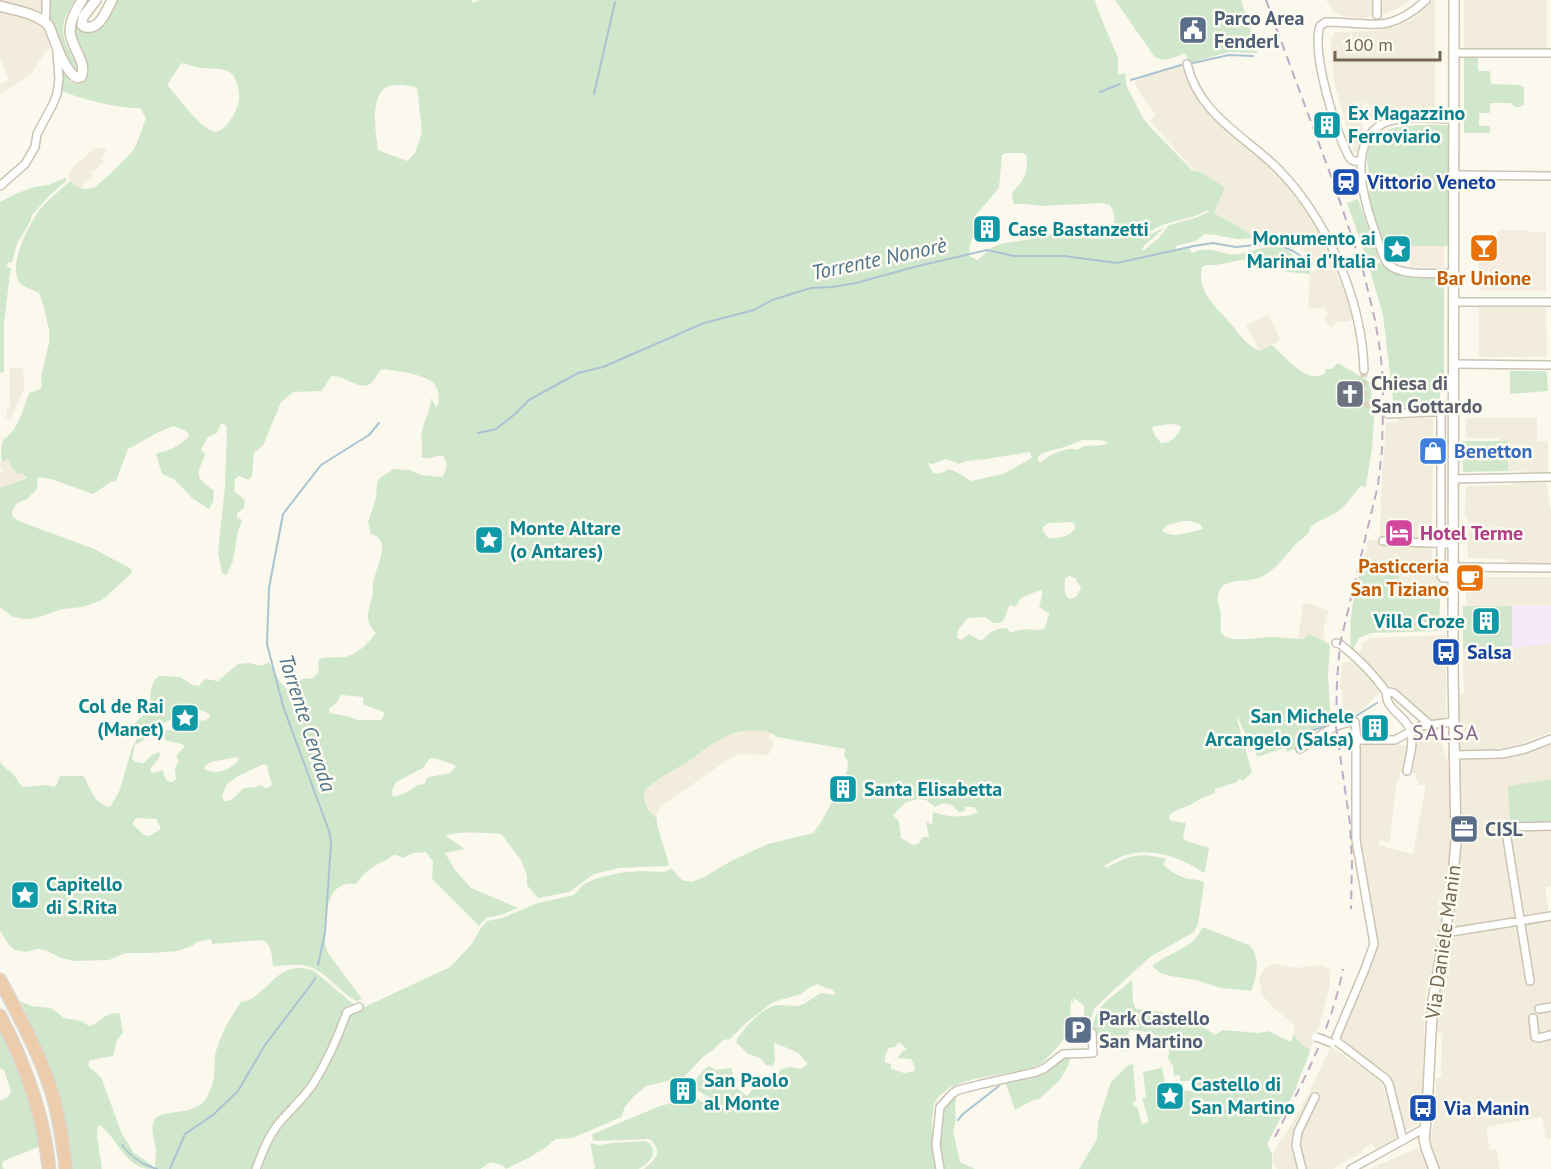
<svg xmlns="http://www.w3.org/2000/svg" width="1551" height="1169" font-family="'PT Sans',sans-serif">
<rect width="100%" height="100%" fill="#fbf9ed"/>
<path fill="#f2ecdc" d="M0 0H43L44 10 35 11 4 2 0 3Z
M1326 0H1373V16L1363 18 1346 17 1339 15 1333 11Z
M1381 0H1410L1399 8 1381 15Z
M1432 0H1435V112H1393L1392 118 1371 119H1370L1369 103H1365L1361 106 1363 139 1359 151 1354 153 1334 81 1330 39 1334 36V32L1372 31 1398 26 1413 19Z
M1464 0H1547V48L1464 49Z
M0 9 26 15V18L33 19 38 22 42 26 46 35 50 48 45 52 32 73 1 94 0 97V85L8 80V77L0 57Z
M1185 63 1190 83 1206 108 1275 170 1294 192 1310 214 1321 233 1331 255 1332 261 1331 265 1335 267V271L1343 287 1353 320 1346 322H1337L1331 328 1324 319 1328 315 1324 308 1308 309 1310 274 1321 266 1309 259 1299 247 1295 245 1272 238H1255L1236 225 1214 213 1225 187 1192 168 1150 121V120L1156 115 1141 95 1135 84V81Z
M95 148 105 149 107 151 101 158 104 162 91 173 93 176 80 188 70 181 69 176 71 169Z
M1479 306H1546L1547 357H1479Z
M1269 315 1279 336V341L1260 352 1246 325Z
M10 368H23L24 377V389L10 419 6 418 7 410 10 406Z
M1398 418H1433L1432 573 1440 582V599H1399L1366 569 1361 567 1369 540H1380L1381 495 1386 422H1398Z
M1466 418H1537V441H1548V471L1546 472 1508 471V441H1499V438H1466Z
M8 459 12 468 18 474 22 473 24 475 25 479 0 488V472L3 471 0 466V462Z
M1516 480H1546L1551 511V565L1509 564 1507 559 1468 558V548L1467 547 1468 518H1465L1466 486 1510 485 1516 483Z
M1466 577H1551V606H1466Z
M1303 603 1312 604 1328 611 1323 633 1324 638 1326 643 1309 634 1304 639H1298Z
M1446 635V720L1433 722 1391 686 1389 687 1382 683 1355 655 1363 649 1361 645 1367 640 1368 638Z
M1551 644V732L1525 742 1518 748 1502 752 1460 753 1459 693H1464L1463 650Z
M1351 661 1352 663 1364 668 1368 671 1366 674 1373 677 1382 693 1374 697 1362 711 1344 719 1342 690 1340 689 1342 663Z
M1434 729 1441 741 1450 770H1451L1452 853 1449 882 1439 942 1425 999 1422 1121 1402 1133 1390 1075 1336 1040 1375 951 1358 836V747L1360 744H1396L1409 747 1405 770 1403 772H1400L1398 781 1396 785 1390 842 1380 840 1378 845 1413 854 1426 785H1418V780L1416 779V774L1412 773 1416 747 1414 746 1419 731Z
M752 730H759L770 732 769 738 772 740 773 747 769 754 766 755 739 754 729 759 661 806 657 812V819L652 815 644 799 643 795 645 790 655 781 665 774 685 763 718 740 725 736Z
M1551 744V886L1545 887 1549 914 1451 930 1458 857V792L1460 758 1505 757Z
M1551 919V1004L1537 1007 1536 1011 1551 1009V1138L1546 1139 1542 1117 1486 1127 1490 1149H1496L1500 1169H1440L1430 1144V1136L1433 1129 1436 1102V1078L1441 1077 1442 1033H1437L1439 995 1449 938 1517 926 1527 983 1533 982 1525 924Z
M1276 964 1296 968 1321 965 1330 970V985L1327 997 1317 1033H1315L1311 1038 1314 1041 1310 1050 1295 1038 1293 1023 1274 1009 1262 995 1259 977 1266 967Z
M1331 1046 1382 1082 1398 1136 1376 1149 1372 1144 1364 1148 1362 1152 1333 1169H1277L1273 1163V1155L1280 1139 1285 1135 1305 1101Z
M1418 1148 1429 1169H1370L1380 1164Z"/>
<path fill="#f6ebdf" d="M1498 230H1529L1530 232H1546V291H1479L1478 239H1483V235H1494V243H1498Z
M1410 246H1444V268L1410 267Z"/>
<path fill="#f6e9f8" d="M1512 606H1551V644L1512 648Z"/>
<path fill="#d1e7cc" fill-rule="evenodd" d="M49 0H75C54 32 64 39 79 69L75 77 52 30 49 17Z
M81 0H90C85 7 77 14 77 23L83 31 90 32 93 30 113 0H471L473 3 480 0H1095L1097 8 1118 58V75L1125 73 1127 87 1143 118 1152 129 1192 170 1202 173 1225 187 1214 213 1236 225 1255 238 1238 239 1225 237 1217 235 1205 234 1196 241 1176 246 1175 250 1189 248 1192 253C1212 244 1220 256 1239 254 1253 252 1270 242 1285 249 1295 254 1299 264 1311 269L1310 274 1288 272 1280 270 1274 258 1271 256H1261L1216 265H1205L1202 267C1196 292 1216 306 1230 323 1241 335 1244 344 1260 351L1272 345C1285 356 1307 386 1325 373L1326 369H1332L1338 363 1358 375 1363 377 1370 383 1371 389 1374 421 1372 448 1366 487 1361 486C1353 494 1348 503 1340 510 1332 516 1319 520 1312 526 1309 529 1310 530 1308 534 1304 538 1298 541 1294 546 1285 557 1277 567 1265 575 1252 584 1232 577 1222 587 1215 595 1218 604 1221 613 1222 619 1218 630 1223 635 1230 643 1261 637 1272 637 1283 637 1293 639 1304 639L1309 634 1329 644 1330 648 1328 674 1331 726 1311 732C1309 746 1299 747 1287 752L1285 748 1257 757 1249 733 1247 738 1238 718 1237 719 1252 772 1243 781 1239 779 1237 782 1215 789V793C1206 796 1200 799 1192 804 1184 808 1176 809 1169 815V819L1172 821 1186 823 1183 838 1187 841 1209 848 1205 872 1204 873C1184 859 1154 848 1130 854 1120 856 1112 861 1104 866L1106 868C1131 855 1138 852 1166 859L1163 864C1169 871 1177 875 1185 878 1192 880 1198 878 1204 883L1198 924 1194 932 1150 957 1105 998 1094 1009 1091 1018 1089 1030 1084 1025V1006L1074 998 1073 1004 1071 1000 1070 1025 1066 1036 1056 1049 1041 1064 1029 1069 975 1079 964 1082 949 1088 938 1097 934 1104 932 1120V1141L937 1169H644C656 1159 663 1153 650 1139L598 1141 593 1140 592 1134 595 1133 660 1106 694 1097 714 1109 725 1107 695 1089C694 1078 701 1072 709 1066L716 1070 731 1068 738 1089 747 1096 753 1089 770 1085 777 1080 780 1070C787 1066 793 1067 801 1069L808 1064 798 1053 780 1045 774 1043 775 1061 772 1066 766 1065 760 1058 748 1054 736 1042C741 1030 761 1010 773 1006 782 1003 792 1008 801 1005 805 1004 816 996 821 993L836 995 832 989 826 988 817 984 807 989 801 994 773 1002 746 1023 730 1039 723 1040 713 1050 704 1056 684 1077 646 1086 633 1097 625 1107 621 1117 573 1138 556 1139 545 1148 528 1158 506 1169 502 1165 491 1162 480 1169H155C155 1163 156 1157 156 1151 155 1141 149 1128 155 1119 162 1109 194 1116 205 1100 210 1093 214 1082 214 1074 215 1066 214 1058 216 1051 221 1034 231 1016 241 1002 267 1000 276 956 314 971L351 1002 358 1010 450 967 471 945 481 928 487 921 502 918 538 903 574 895 584 884 598 878 619 873 640 871 664 872 672 869 682 880 692 882 706 876 731 861 768 844 813 833 820 824 835 796 846 788 842 782C846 773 852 764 844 756L845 749 777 737C762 725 734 731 719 740 706 747 696 757 684 764 670 772 657 779 645 790 641 800 649 812 657 819V825L669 864 668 866 619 868 594 874 569 892 538 898 527 885V875L521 860 501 834C484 833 465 831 447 835V837L465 849 445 853 455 870 471 888 518 908 501 915 486 918 479 926 432 879 433 862 426 852 413 853 403 858C401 857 397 855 394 855 391 856 389 859 386 860 371 867 366 871 356 884 329 879 326 910 325 929 325 938 324 945 328 953L362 999 357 1001C339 993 327 971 307 966 296 963 284 966 273 966 272 956 272 944 262 940L212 944 211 939 196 942 194 945 178 951 151 953H125L109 960 75 961 61 958 45 950 37 949 26 952 15 950 9 945 0 931V761L2 765 14 775 22 787 47 785 53 787 56 786 60 776H82L85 778C90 789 96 805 110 807L119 792 132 748 136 741 137 733 134 724 151 707C150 695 149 684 159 676L180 677 193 685 199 686 205 679 218 681 238 664 249 663 262 666 269 662 280 682 287 689C295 684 302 676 312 679L319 672 318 662 321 658C329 657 338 658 345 657 358 654 368 643 376 633 362 620 370 608 373 593 373 588 372 584 374 579 377 565 392 540 371 534L368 522 376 498 377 482 381 477 394 469 410 470 421 475 442 477C447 471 448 462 443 456 434 454 432 461 421 457 424 448 420 441 422 432 424 419 431 412 431 398L436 407 438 405C439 399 439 392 436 386 429 374 396 371 382 369 377 373 375 381 370 384 359 391 345 375 332 376 327 380 326 387 321 391L293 392 281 402 265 441 263 445 254 453 252 477 248 480 239 476 235 479 234 491 245 500 244 508 237 513V518L241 519 242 522 238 530 233 561 227 574 225 575 222 573 218 552 225 486 227 427 224 424H221L217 433 208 437 201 450 205 454V456C196 476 195 478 214 490L213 502 209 509 192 498 174 479 162 474 156 454 157 453C168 452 182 444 189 436V434L184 430 173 426 157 433 128 449 116 481 111 482 93 494 51 479 38 477 37 489 27 499 17 503 12 512 13 517 21 522 92 548 130 568 132 570 131 574 102 600 83 607 62 609 36 618 25 619 13 617 0 607V488L25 479 26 477 22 473 18 474 12 468 8 459 2 462C0 454 1 447 3 440 20 428 22 411 29 393L40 389 42 386 41 377 49 343V330L43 304 39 293C34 290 26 288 22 285 4 269 31 220 42 207 51 197 61 190 70 181 78 188 84 191 95 187L110 174 132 152 136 145 146 118 140 108C120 109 75 98 57 89L54 49 69 81C77 87 87 84 87 73L71 40ZM183 63C189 65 195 67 201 68 210 69 225 67 232 74 237 78 240 93 239 100 238 110 224 136 212 131 200 127 177 96 167 85L180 65ZM402 85 417 87 422 132 415 153 407 161 378 150C376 135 370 100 384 89 389 85 396 85 402 85ZM1005 153H1022L1026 155C1028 162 1027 174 1022 181 1016 190 1009 191 1014 204H1026L1042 206 1102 203 1110 205C1116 215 1114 222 1113 233L1150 231 1165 224 1195 216 1208 210 1209 212 1195 218 1169 225 1159 238 1144 250 1142 249 1144 246 1165 227 1151 234 1137 235 1042 234C1028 244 1008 239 993 247 988 250 983 256 977 260L969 256 970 245 974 233 973 223 975 216 999 188 1002 155ZM1171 424 1179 425 1181 427C1179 436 1170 443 1161 443L1155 436 1152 428 1155 426ZM1082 440C1090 441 1102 438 1108 443L1104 445 1084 446 1077 450C1066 446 1050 455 1041 462L1038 461V456C1044 452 1047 452 1053 450 1063 448 1073 444 1082 440ZM1030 452 1032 458 1003 474 971 481C967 478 952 469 948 469 946 470 945 472 944 472 941 474 937 473 933 473L928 463 932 464 946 459 959 464 966 461 986 459ZM1183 521H1190L1200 524 1203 529C1190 532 1173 539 1162 531L1167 525ZM1072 522 1075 525V529C1068 537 1059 539 1048 538L1043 531V527L1049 523ZM1069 576 1075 578 1081 588 1077 596 1071 599C1062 596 1065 586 1065 579ZM1040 590 1042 591V596L1039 607 1050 614 1047 619V623L1044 629C1032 631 1022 627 1011 633L1007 628C994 628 990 633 981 641L969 634 961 640 957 638 958 630 968 618 985 617 993 623H1000L1004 620 1009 606 1011 605 1015 607 1021 598ZM341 695 363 697V704L385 713 381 720H358L347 716 329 713V709L337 702ZM197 709 206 712 210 715 209 718 203 721 194 718C181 726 187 732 167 730L165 732V740L181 744 185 746 176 756 179 761 175 768 176 779 173 782C166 783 164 777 163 770L154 773 150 771C151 764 160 761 160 754L159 752 153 754 144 763 136 762 132 759 135 745 147 738 158 726 188 711ZM236 757 239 759C231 770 216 776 204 769L205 766 211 762ZM430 758C436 758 446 762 453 764L456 767 450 773 429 777 426 779 425 784 418 785 405 793 393 797 392 791 396 782 423 768ZM264 764 268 766V771L272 784 270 787 265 788 260 785 255 787 244 788C237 793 234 802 224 801L222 796 227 784 238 776ZM919 799 926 800 935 807 943 803 952 805 959 812 964 811 966 807H974L978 812C965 819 946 817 933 812L932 825 926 821 929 837H923L918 844 913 845 901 838 899 821 893 815 906 802ZM138 818 156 819 160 826V829C143 842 145 834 132 824L135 819ZM899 1042 907 1050 903 1051 897 1058 911 1059 914 1064 915 1071 904 1073 891 1069V1064L885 1062V1056L889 1048 895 1047Z
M1115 0H1241L1258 53 1229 52 1189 63 1185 53C1174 57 1164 64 1154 56Z
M1464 57H1478V71H1490L1491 84 1521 85V87H1524V105H1521V107H1514V105H1511V103H1490V113H1479V126H1490V133H1464Z
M1446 125 1450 127 1451 246H1410V255H1400L1388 259 1369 204 1368 195 1370 186H1374V179L1370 178C1369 172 1367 165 1367 159 1369 119 1418 126 1446 125Z
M65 178 67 180 49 196 32 215 30 222 17 244 12 263 8 262 7 267 11 268 10 274 4 323V372L0 373V202L15 194 34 187 48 185Z
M1358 199 1379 259 1367 260 1347 203Z
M1381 263 1391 272 1396 274 1444 276V376H1441L1440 401 1438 405 1394 410 1391 408 1393 399 1383 315 1368 264Z
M1510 371H1547L1548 391 1510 394Z
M1463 441H1508V471L1463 472Z
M1361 567 1399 570V598L1440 599 1439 631 1371 633 1359 638 1352 652C1347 623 1354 595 1361 567Z
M1463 606H1512V646L1463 650Z
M1551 779V822L1510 823 1508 786Z
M1203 927 1249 945C1261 956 1257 977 1251 991L1221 988 1196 980 1170 976 1160 973 1152 966C1170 951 1192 950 1203 927Z
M1132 980 1133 1002 1136 1009C1142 1010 1149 1010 1155 1011 1179 1014 1196 1021 1215 1035L1223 1030 1259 1033 1268 1031 1291 1042 1294 1033 1297 1040 1310 1050C1307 1064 1299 1075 1296 1089L1267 1144 1272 1154V1169H1079L1097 1139 1098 1122 1111 1082 1128 1065 1133 1064 1136 1101 1133 1102 1134 1107 1137 1106 1142 1124 1149 1122 1142 1098 1146 1097 1143 1072 1162 1068 1167 1090 1196 1091V1081H1180V1075L1174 1076 1173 1066 1168 1058C1175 1035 1145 1031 1130 1030L1128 1035 1131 1037 1129 1051H1128L1106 1049V1040C1098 1040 1093 1037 1093 1029 1093 1005 1116 995 1132 980Z
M20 1001 31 1006 51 1008 64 1018 81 1021 89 1026C101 1023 106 1010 120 1014L123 1033 117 1040 113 1056 90 1060 88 1064 90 1068 101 1077 122 1134 134 1153 152 1165V1169C125 1169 118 1139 100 1125L98 1126 97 1135 102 1169H73C68 1135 62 1102 50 1069 42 1046 31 1024 20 1001Z
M0 1023 23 1077 41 1146 3 1161 2 1166 4 1169H0V1101L8 1097 11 1091 4 1070 0 1068Z
M1062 1057 1070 1058 1068 1066 1060 1080 1039 1099 1033 1100 1015 1110 1006 1084 1039 1071Z
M956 1096 955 1109 956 1120 953 1131 960 1162 975 1169H944C937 1156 938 1123 943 1108 944 1103 951 1098 956 1096Z
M645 1141C650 1143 653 1146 653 1152 653 1159 644 1167 638 1169 629 1169 605 1169 594 1169L595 1167 590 1143 599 1145 612 1143Z"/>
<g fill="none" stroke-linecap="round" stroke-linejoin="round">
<path stroke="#aac3d3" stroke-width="2" d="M1193 63 1229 55 1253 56
M1131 80 1181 65
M1100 92 1120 84
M594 94 615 2
M1389 260 1400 257 1410 256
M478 433 496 429 515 414 529 400 578 373 603 367 704 323 754 310 772 300 811 288 832 287 856 283 914 267 987 250 1014 256H1064L1117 263 1194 246 1213 243 1236 247 1264 244 1279 245 1293 251 1312 263
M1342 721 1356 716 1377 703
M1311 731 1332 724
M318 965 325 933 331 842 329 831 283 706 267 644 269 588 283 514 321 465 369 435 379 423
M958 1120 963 1114 999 1086
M122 1145C132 1158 142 1165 157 1169
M170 1169 185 1134 213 1115 238 1091 265 1045 313 982 315 978"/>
<path stroke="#d9d4c6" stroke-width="7" stroke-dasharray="7 3.5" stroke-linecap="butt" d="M1364 370C1363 395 1359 408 1388 414"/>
<g stroke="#ccc4b3" stroke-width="10">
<path id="street" d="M1377 0V15
M45 22 46 11V0
M1454 53H1551
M1187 64C1199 115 1244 135 1278 169 1327 219 1362 300 1364 370
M1361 160C1355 162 1353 162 1349 157 1336 131 1311 54 1320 26L1326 22C1370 22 1389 35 1426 0
M1453 175 1551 176
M0 186 25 164 35 147 37 134 53 104 57 94 59 79 57 52
M1453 273C1435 273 1399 277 1387 263 1381 253 1378 240 1374 229 1363 198 1347 142 1384 123 1400 115 1436 119 1454 119
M1453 302H1551
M1453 364 1551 365
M1441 412V576L1443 578H1453
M1388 414 1453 411
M1453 479 1551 477
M1383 541 1453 544
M1453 567 1551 568
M1336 643 1340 644C1359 659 1373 673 1387 693
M1357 740H1395L1420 726 1453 722
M1300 749C1316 739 1335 722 1355 722L1357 740 1356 745V840L1374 944 1365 969 1335 1040 1386 1079 1389 1084 1403 1140
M1453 755 1502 754 1525 749 1551 739
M1407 771C1409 759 1414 745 1411 732 1408 717 1383 708 1387 693L1390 692 1394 693 1429 724
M1445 933 1551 916
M1530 981 1506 832 1508 827 1551 826
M1539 1009 1551 1007
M1533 1018 1535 1037 1539 1038 1551 1035
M256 1169C262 1153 268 1137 279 1123 290 1110 303 1099 313 1084 327 1062 338 1037 347 1012L359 1007
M940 1169 936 1145 940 1107 952 1094 958 1090 982 1084 1036 1072 1045 1068 1063 1054 1093 1053 1092 1033
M1302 1169 1296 1145 1298 1132 1315 1097
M1351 1169 1425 1128"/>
</g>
<g stroke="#ccc3af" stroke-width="12">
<path id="secondary" d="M96 0 83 17 82 25 85 27C100 30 106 11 112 0
M0 6C17 11 37 13 49 26 55 41 64 71 77 78L81 77C88 63 71 47 70 32 70 20 76 10 82 0
M1434 1169 1426 1148 1424 1139 1427 1111 1431 1033 1433 1000 1451 897 1456 842 1453 671 1454 0"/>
</g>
<g stroke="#dbd7d2" stroke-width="15">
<path id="highway" d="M0 980C19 1016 39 1052 51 1090 59 1116 63 1143 66 1169
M0 1016C25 1064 44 1114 49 1169"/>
</g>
<use href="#street" stroke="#fff" stroke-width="7"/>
<use href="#secondary" stroke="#fff" stroke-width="9"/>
<use href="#highway" stroke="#edccab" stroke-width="12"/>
<path stroke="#bfabc5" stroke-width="2" stroke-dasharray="9 6" stroke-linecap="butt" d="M1266 0 1335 187 1363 270 1375 320 1380 350 1383 378V409L1382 450 1378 485 1340 644 1337 680 1336 727 1350 824 1352 862 1351 909
M1275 1137C1303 1081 1331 1031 1343 969"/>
<g stroke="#ccc4b3" stroke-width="10" stroke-linecap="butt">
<path id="street-bridge" d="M1316 1037 1332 1043"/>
</g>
<use href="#street-bridge" stroke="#fff" stroke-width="7"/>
</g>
<defs>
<g id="civic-square" transform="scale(1.5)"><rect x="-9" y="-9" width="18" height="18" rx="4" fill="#5c6f8a" stroke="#fdfcf3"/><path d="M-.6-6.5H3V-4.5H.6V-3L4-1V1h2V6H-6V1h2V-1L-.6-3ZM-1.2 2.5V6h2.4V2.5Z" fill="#fff"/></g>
<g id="building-square" transform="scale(1.5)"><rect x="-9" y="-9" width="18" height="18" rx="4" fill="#0f9aa8" stroke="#fdfcf3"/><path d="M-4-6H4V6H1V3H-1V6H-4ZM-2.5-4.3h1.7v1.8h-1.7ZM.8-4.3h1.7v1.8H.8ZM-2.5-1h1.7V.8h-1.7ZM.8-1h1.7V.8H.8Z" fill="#fff"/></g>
<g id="station-square" transform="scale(1.5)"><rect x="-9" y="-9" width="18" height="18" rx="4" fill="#1a4fb4" stroke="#fdfcf3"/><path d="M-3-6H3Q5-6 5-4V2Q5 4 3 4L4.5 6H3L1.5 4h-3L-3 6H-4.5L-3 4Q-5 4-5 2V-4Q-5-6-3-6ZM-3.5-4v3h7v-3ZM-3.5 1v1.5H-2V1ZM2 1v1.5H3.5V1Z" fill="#fff"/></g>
<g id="bar-square" transform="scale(1.5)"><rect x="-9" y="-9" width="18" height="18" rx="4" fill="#e8710a" stroke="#fdfcf3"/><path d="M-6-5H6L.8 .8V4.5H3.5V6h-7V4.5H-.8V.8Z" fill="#fff"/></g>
<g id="sight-square" transform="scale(1.5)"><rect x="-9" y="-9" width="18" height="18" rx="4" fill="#0f9aa8" stroke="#fdfcf3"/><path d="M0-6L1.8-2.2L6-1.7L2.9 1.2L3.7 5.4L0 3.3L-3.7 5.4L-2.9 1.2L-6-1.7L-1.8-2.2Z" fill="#fff"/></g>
<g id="church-square" transform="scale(1.5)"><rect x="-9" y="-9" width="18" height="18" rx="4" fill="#6b7280" stroke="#fdfcf3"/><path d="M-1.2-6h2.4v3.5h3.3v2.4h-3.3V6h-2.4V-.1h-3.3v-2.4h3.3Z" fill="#fff"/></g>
<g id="shop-square" transform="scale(1.5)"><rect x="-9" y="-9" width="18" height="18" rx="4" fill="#3f7fe0" stroke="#fdfcf3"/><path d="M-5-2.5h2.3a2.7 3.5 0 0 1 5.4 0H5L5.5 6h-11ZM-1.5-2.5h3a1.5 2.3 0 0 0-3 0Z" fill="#fff"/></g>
<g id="hotel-square" transform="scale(1.5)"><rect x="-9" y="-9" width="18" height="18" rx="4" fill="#d1479c" stroke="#fdfcf3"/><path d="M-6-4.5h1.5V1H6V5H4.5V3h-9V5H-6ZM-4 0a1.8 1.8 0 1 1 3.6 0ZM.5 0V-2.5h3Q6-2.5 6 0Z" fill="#fff"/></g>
<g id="cafe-square" transform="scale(1.5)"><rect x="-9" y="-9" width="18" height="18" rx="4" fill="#e8710a" stroke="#fdfcf3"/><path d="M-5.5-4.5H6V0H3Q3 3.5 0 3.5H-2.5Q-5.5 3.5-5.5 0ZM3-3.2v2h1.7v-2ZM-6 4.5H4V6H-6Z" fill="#fff"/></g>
<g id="bus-square" transform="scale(1.5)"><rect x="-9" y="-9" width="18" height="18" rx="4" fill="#1a4fb4" stroke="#fdfcf3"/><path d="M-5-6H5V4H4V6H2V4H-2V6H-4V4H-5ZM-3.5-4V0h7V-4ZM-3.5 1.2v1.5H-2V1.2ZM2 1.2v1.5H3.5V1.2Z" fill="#fff"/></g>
<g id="office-square" transform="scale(1.5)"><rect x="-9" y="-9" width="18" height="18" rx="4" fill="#5c6f8a" stroke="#fdfcf3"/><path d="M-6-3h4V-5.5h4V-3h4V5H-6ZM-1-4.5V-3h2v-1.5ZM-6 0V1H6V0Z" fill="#fff"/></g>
<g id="parking-square" transform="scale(1.5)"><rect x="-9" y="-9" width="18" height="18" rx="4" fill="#5c6f8a" stroke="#fdfcf3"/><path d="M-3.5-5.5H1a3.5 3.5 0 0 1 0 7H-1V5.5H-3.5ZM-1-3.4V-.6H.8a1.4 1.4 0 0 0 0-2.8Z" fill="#fff"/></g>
</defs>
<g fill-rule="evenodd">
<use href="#civic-square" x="1193" y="30"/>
<use href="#building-square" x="1327" y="125"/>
<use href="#station-square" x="1346" y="182"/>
<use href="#building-square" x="987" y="229"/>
<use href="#bar-square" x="1484" y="248"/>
<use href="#sight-square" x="1397" y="249"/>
<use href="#church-square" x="1350" y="394"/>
<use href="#shop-square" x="1433" y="451"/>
<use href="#hotel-square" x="1399" y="533"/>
<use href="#sight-square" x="489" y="540"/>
<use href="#cafe-square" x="1470" y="578"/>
<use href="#building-square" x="1486" y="621"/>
<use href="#bus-square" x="1446" y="652"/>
<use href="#sight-square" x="185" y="718"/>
<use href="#building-square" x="1375" y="728"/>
<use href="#building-square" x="843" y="789"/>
<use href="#office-square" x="1464" y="829"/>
<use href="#sight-square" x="25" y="895"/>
<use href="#parking-square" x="1078" y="1030"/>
<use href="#building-square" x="683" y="1091"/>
<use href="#sight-square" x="1170" y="1096"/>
<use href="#bus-square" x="1423" y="1108"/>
</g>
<g text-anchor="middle" stroke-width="5" stroke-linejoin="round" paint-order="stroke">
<g font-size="20" font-weight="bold" fill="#4e5e75" stroke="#fdfcf3" text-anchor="start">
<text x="1214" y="25">Parco Area<tspan x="1214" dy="23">Fenderl</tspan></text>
<text x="1485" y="836">CISL</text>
<text x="1099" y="1025">Park Castello<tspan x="1099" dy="23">San Martino</tspan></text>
</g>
<g font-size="20" font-weight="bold" fill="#0d838f" stroke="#fdfcf3" text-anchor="start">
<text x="1348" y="120">Ex Magazzino<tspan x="1348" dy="23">Ferroviario</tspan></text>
<text x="1008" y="236">Case Bastanzetti</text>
<text x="1376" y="245" text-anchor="end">Monumento ai<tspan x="1376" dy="23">Marinai d'Italia</tspan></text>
<text x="510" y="535">Monte Altare<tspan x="510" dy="23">(o Antares)</tspan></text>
<text x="1465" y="628" text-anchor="end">Villa Croze</text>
<text x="164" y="713" text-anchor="end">Col de Rai<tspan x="164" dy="23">(Manet)</tspan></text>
<text x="1354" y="723" text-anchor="end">San Michele<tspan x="1354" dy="23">Arcangelo (Salsa)</tspan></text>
<text x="864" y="796">Santa Elisabetta</text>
<text x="46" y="891">Capitello<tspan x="46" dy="23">di S.Rita</tspan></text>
<text x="704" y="1087">San Paolo<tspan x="704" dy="23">al Monte</tspan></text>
<text x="1191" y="1091">Castello di<tspan x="1191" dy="23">San Martino</tspan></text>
</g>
<g font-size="20" font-weight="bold" fill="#164399" stroke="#fdfcf3" text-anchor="start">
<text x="1367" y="189">Vittorio Veneto</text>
<text x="1467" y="659">Salsa</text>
<text x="1444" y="1115">Via Manin</text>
</g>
<g font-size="20" font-weight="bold" fill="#c56008" stroke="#fdfcf3">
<text x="1484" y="285">Bar Unione</text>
<text x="1449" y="573" text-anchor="end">Pasticceria<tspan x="1449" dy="23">San Tiziano</tspan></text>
</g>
<g font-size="20" font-weight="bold" fill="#5b616d" stroke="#fdfcf3" text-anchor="start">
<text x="1371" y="390">Chiesa di<tspan x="1371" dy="23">San Gottardo</tspan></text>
</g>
<g font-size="20" font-weight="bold" fill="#366cbe" stroke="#fdfcf3" text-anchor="start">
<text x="1454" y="458">Benetton</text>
</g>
<g font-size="20" font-weight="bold" fill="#b23c85" stroke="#fdfcf3" text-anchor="start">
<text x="1420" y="540">Hotel Terme</text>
</g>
<g font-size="20" fill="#746652" stroke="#fdfcf3">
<text transform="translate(1443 942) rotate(-82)" y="7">Via Daniele Manin</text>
</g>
<g font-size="21" font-style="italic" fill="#51748a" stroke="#fdfcf3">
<text transform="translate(879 259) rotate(-12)" y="7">Torrente Nonorè</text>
<text transform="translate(307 723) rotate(72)" y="7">Torrente Cervada</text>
</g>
<g font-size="22" letter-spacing="1.5" fill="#856689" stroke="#fdfcf3">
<text x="1446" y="740">SALSA</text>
</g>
</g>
<path d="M1335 51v9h105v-9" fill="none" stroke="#746652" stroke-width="3"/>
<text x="1344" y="51" font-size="18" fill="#746652" stroke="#fdfcf3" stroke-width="4.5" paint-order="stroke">100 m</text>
</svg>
